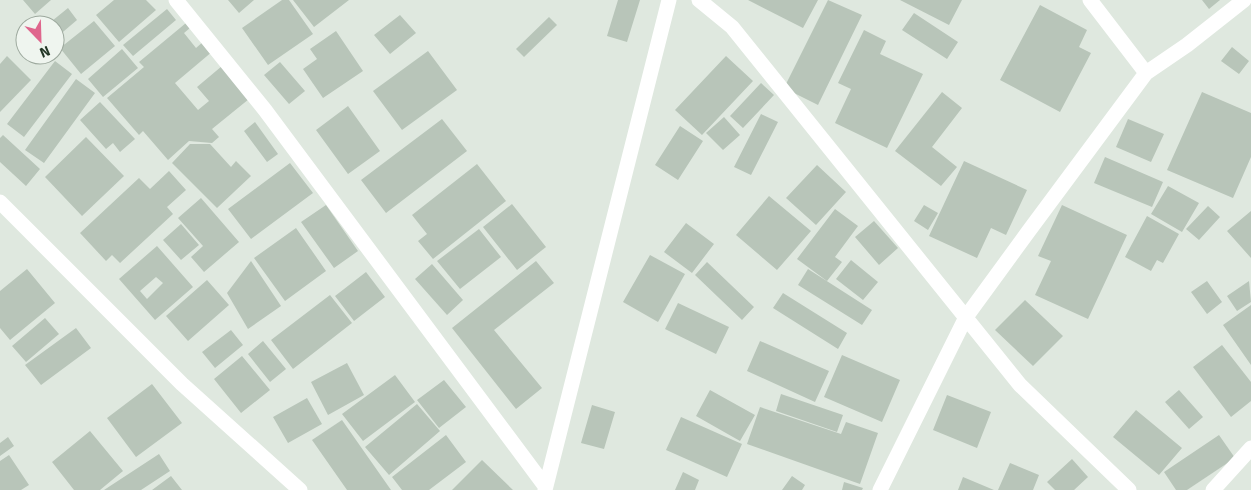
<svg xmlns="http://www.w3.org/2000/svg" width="1251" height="490" font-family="Signika,sans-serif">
<rect width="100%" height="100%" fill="#dfe8df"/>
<path fill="#b8c5b9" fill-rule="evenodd" d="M23 0H51L35 14Z
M114 0H146L156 10 119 42 96 15Z
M228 0H254L239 13Z
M282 0H289L313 34 268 65 242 28Z
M293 0H349L314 27Z
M618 0H640L627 42 607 36Z
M748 0H818L803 28Z
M828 0 862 15 818 105 784 88Z
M900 0H962L949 25Z
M1202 0H1220L1209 9Z
M1040 5 1087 30 1079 47 1091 53 1060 112 1000 80Z
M68 8 77 20 57 37 55 25H47Z
M167 9 176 20 133 56 123 45Z
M914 13 958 42 947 59 902 30Z
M400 15 416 33 390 54 374 35Z
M549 17 557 25 524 57 516 49Z
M94 21 115 46 81 74 60 48Z
M186 23 190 28 184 33 196 48 204 41 213 51 175 83 198 110 209 101 197 87 222 66 249 99 212 129 219 137 212 143 189 141 168 160 143 131 139 135 107 98 144 67 139 62Z
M864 30 886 41 880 54 923 74 887 148 835 123 851 89 838 83Z
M336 31 363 71 323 98 303 69 317 59 310 49Z
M1232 47 1249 61 1239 74 1221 61Z
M122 49 138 68 103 97 88 79Z
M428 51 457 90 402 130 373 91Z
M7 56 31 80 0 112V64Z
M726 56 753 81 702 135 675 110Z
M55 61 72 74 24 137 7 124Z
M280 62 305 91 289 104 264 75Z
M76 79 95 93 44 163 25 150Z
M761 83 774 95 743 128 730 116Z
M942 92 962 108 932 147 957 167 941 186 895 151Z
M1202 92 1251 113V157L1233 198 1167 170Z
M100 102 135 139 120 152 113 143 106 149 80 120Z
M348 106 380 151 348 174 316 130Z
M761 114 778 122 751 175 734 167Z
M724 117 740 135 723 150 706 133Z
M442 119 467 151 386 213 361 180Z
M1128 119 1164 134 1151 162 1116 147Z
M255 122 278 154 267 162 244 131Z
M680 126 703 141 678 180 655 165Z
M3 135 40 169 26 186 0 162V138Z
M86 137 124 176 82 216 45 177Z
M190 144H210L231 167 236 161 251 176 217 208 172 163Z
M1105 157 1163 182 1152 207 1094 183Z
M964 161 1027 190 1006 235 991 228 977 258 929 236Z
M290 163 313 193 251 239 228 209Z
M477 164 506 201 433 259 418 241 427 234 412 215Z
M817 165 846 192 816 225 786 198Z
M169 171 186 190 167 207 173 214 120 263 112 255 106 261 80 233 139 178 150 189Z
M1168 186 1199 203 1182 232 1151 214Z
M769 196 811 231 777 270 736 235Z
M201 198 239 242 204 272 191 257 203 246 178 218Z
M512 204 546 247 517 270 483 227Z
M326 205 358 251 334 268 301 222Z
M924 205 938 213 928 230 914 221Z
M1062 205 1127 235 1088 319 1035 295 1051 261 1038 256Z
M1208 206 1220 217 1199 240 1186 229Z
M835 209 858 226 835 257 842 262 827 281 797 259Z
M1251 211V258L1227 231Z
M1147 216 1179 234 1163 263 1157 260 1151 271 1125 257Z
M874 221 898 248 879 265 855 237Z
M686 223 714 244 692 273 664 252Z
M181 224 199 245 181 260 163 240Z
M296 228 326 271 285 301 254 258Z
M479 229 501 257 460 289 437 261Z
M157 246 193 287 155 320 119 279ZM156 277 163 283 147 299 140 291Z
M650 255 685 274 658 322 623 302Z
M851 260 878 282 863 300 836 279Z
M251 261 281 306 248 329 227 293Z
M536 261 554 283 494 330 542 388 516 409 452 328Z
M707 262 754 307 742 320 695 275Z
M432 264 463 300 447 315 415 279Z
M27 269 55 303 10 340 0 328V291Z
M808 269 872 310 862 325 798 285Z
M366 272 385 297 354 321 335 296Z
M207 280 229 305 188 341 166 316Z
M1207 281 1222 302 1207 314 1191 292Z
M1249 281 1251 302 1237 311 1227 296Z
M783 293 847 333 838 349 773 308Z
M330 295 352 323 293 369 271 340Z
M1025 300 1063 336 1033 366 995 330Z
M678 303 729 327 716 354 665 329Z
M1251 305V365L1223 325Z
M45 318 59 334 26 362 12 346Z
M76 328 91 348 41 385 25 365Z
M231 330 243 345 215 368 202 352Z
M263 341 286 369 270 382 248 354Z
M760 341 829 371 815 402 747 371Z
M1222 345 1251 382V401L1231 417 1193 367Z
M842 355 900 380 882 422 824 397Z
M242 356 270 390 241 413 214 379Z
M347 363 364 395 328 415 311 382Z
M395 375 415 402 363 441 342 414Z
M444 380 466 407 439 428 417 400Z
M152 384 182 423 136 457 107 418Z
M710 390 755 415 740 441 696 416Z
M1179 390 1203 417 1189 429 1165 402Z
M781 394 843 415 837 432 776 411Z
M947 395 991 412 977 448 933 430Z
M307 398 322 424 288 443 273 417Z
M417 404 440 431 389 475 365 447Z
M592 405 615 412 604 449 581 443Z
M760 407 841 434 846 422 878 433 860 484 747 444Z
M1136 410 1182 448 1159 475 1113 437Z
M681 417 742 444 727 477 666 450Z
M342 420 391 490H347L312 440Z
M90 431 123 471 100 490H74L52 462Z
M446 435 466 462 429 490H402L392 477Z
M1219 435 1235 458 1187 490H1176L1164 472Z
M8 437 14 446 0 456V443Z
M159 454 170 471 141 490H104Z
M9 455 29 485 21 490H0V461Z
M1072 459 1088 477 1074 490H1055L1047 482Z
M482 460 513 490H452Z
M1010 463 1039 475 1033 490H998Z
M683 472 699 480 695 490H675Z
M171 476 182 490H152Z
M792 476 805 485 802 490H782Z
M963 477 994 490H958Z
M844 482 863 488 862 490H842Z"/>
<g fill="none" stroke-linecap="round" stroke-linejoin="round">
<path stroke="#fff" stroke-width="15" d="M176 0 265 110 545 486
M699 0 732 27 1020 385 1129 490
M1090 0 1146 73
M545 490 669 0
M880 490 966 317 1028 232 1146 73 1187 45 1244 0
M1213 490 1251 448"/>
<path stroke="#fff" stroke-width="15" d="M0 202 182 384 300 490"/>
</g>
<g transform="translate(40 40) rotate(157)"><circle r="24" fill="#eff5ef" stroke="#9da99e"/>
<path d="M0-4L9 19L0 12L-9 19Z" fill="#df668d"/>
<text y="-8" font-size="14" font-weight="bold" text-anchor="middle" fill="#223625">N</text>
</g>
</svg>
